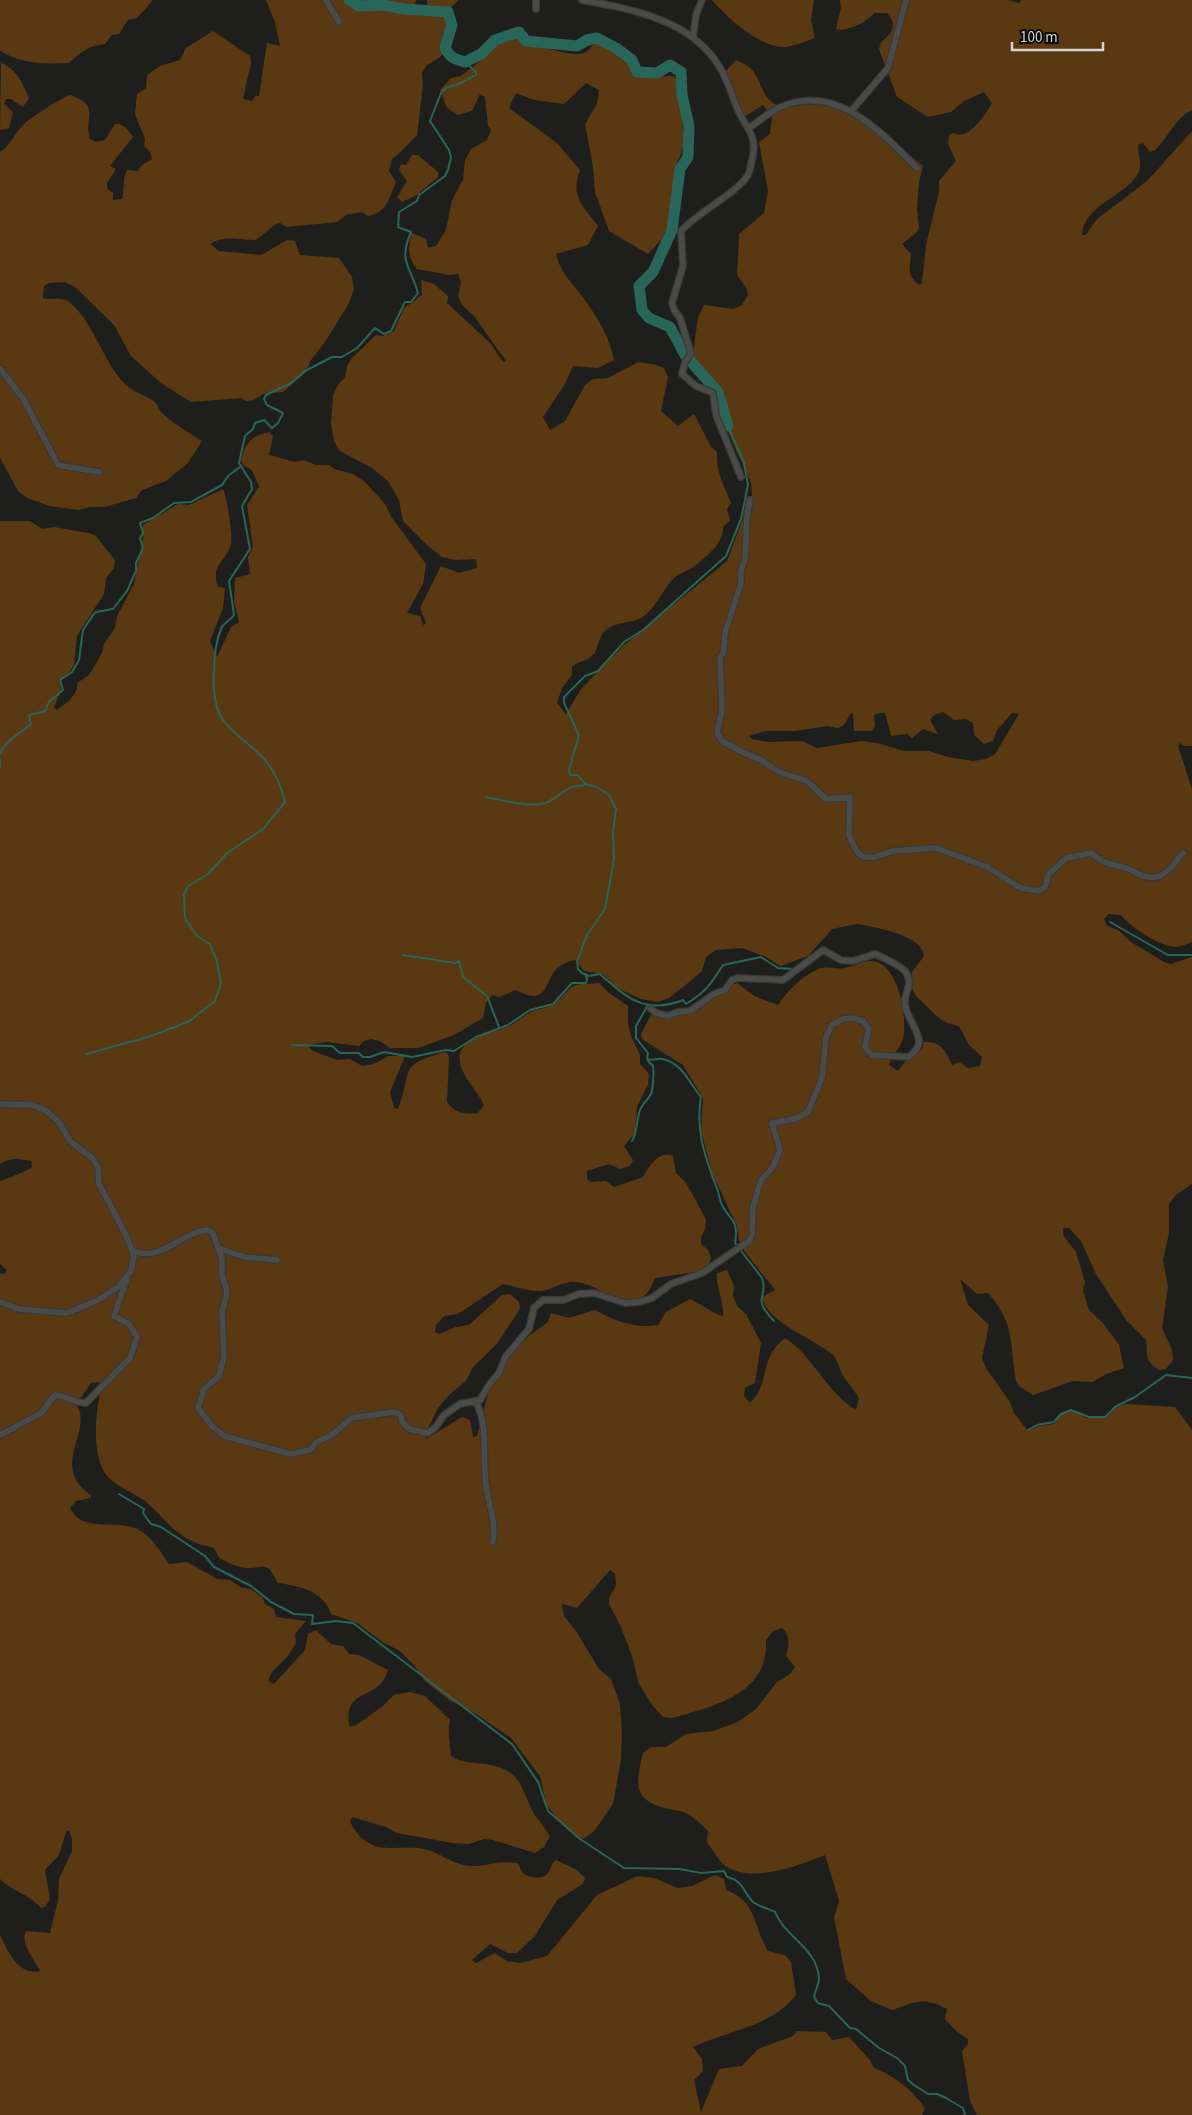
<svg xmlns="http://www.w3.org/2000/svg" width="1192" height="2115" font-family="'Source Sans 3',sans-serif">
<rect width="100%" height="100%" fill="#1e1f1c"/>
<path fill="#5a3811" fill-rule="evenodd" d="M0 0H153L137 18 128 20 119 34 112 35 105 44C89 45 80 53 69 63 44 64 22 64 0 51Z
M266 0H416L415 4 421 9 427 7V0H459L450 8 456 21 452 44 439 58 427 65 422 73 423 85 417 136C407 143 402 153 392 159L389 171 396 182C389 198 387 213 368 216L362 212 346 215 337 222 287 227 280 223 276 224 256 240C240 240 224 235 210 244L219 251 261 255 287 240 295 241 300 255 339 258 352 277 354 289 349 303 327 339 311 360 306 372 283 392 263 394 254 400 246 401 242 398 191 402 161 383 131 356 114 325 75 287 65 282 49 283 44 286 43 298C52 301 60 296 69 302 93 321 102 359 123 382 130 391 143 394 152 400 158 403 159 411 164 415 175 424 190 434 202 441L188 463 166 481 142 490 136 498 104 507H90L78 510 50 506 27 498 18 491 0 458V152C10 146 15 133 23 125 28 119 63 97 70 95 102 106 83 118 90 139L96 142 105 140 115 124C124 123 129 131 133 137L110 166 116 169 107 183V189L113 193V200L122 199C125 188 122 180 127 170L138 171 141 166 152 159 150 152 144 146 145 138 135 115 137 94 146 88 147 75 160 66 180 60 186 48 213 31 250 56 251 63 243 99 252 101 255 96H259L267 43 280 46 275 22Z
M712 0H814L811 20 815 38C806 41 795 46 785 47 762 49 726 17 712 0Z
M840 0H1008L1019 3 1021 0H1192V110C1176 117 1169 137 1155 150L1150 152 1143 143 1138 145C1138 153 1142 165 1139 172 1126 197 1084 204 1082 235H1086L1096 220 1148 180 1192 131V746H1184L1180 743 1178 746 1192 789V942C1185 945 1177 948 1169 946 1154 942 1130 927 1121 915L1108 914 1104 919 1107 926 1118 930 1131 942 1164 962 1171 964 1192 957V1184L1176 1195 1169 1204V1233L1163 1260 1168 1287 1162 1328 1172 1350 1173 1360 1166 1369 1159 1370C1144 1360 1148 1357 1146 1340L1127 1321 1109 1294 1096 1274 1081 1241 1069 1228H1063V1235L1076 1252 1085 1282 1083 1291 1089 1310 1103 1323 1119 1345 1124 1368 1106 1374 1093 1382 1073 1381 1033 1395 1019 1386 1016 1380C1009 1342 1016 1325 988 1293L977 1294 960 1279 968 1305 989 1325 982 1358 986 1368 1010 1402 1014 1413 1028 1431 1038 1426 1054 1424 1062 1414 1068 1411H1075L1086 1418H1105L1117 1407 1127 1404 1175 1407 1192 1430V2115H977L970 2101 962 2051 968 2044V2039L956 2031 945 2019 947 2009C923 1996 915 2002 892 2010L871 2001 846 1979 834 1917 839 1901 825 1855C798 1866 756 1882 729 1868 720 1864 713 1850 707 1842L708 1831C701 1824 692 1815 683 1812 678 1810 673 1810 668 1809 631 1800 636 1783 643 1753L651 1747H666L686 1734 713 1731 738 1722 756 1709 777 1682 790 1674 795 1667 786 1656C789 1646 791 1636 782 1628L773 1631 766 1640C769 1694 715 1706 672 1718L663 1717 652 1705 638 1682 633 1659 621 1627 609 1604V1598L616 1586 615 1574 610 1570 577 1608 562 1604 564 1616 576 1631 599 1669 611 1679 620 1704 622 1735 621 1760 613 1804 595 1830 585 1838 578 1839 557 1818 546 1804 540 1776 511 1738 473 1712 449 1700 424 1680 414 1665 400 1651 384 1643 357 1623 331 1614C324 1591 300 1586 278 1583 266 1560 267 1568 246 1568 237 1567 227 1562 219 1558L214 1548C207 1545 198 1545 192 1541 172 1532 161 1514 145 1501 134 1493 119 1488 109 1478 90 1459 96 1411 101 1388L99 1382 91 1383 80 1399 68 1395 65 1399C68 1401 73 1403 76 1405 95 1428 48 1467 91 1495V1498L76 1501 70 1508C83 1535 119 1517 141 1531 152 1538 162 1553 169 1564L187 1562 217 1579 230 1580 242 1588 251 1589 263 1598 265 1604 274 1609 276 1617 306 1621 295 1634 296 1643 287 1657 272 1672 268 1681 274 1684 305 1650 308 1634 316 1630 331 1644 343 1646 349 1654 359 1655 388 1670C387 1673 385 1678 383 1681 370 1699 344 1691 349 1726H355L383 1706 394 1695 410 1692 425 1696 450 1720C447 1733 450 1743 451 1756 461 1764 479 1762 491 1765 522 1771 521 1790 534 1814 539 1821 545 1828 550 1836L544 1847 535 1853 493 1840 484 1839 469 1844 452 1843 397 1833 386 1827 352 1817 350 1822C370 1859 392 1844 424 1849 440 1852 454 1866 471 1866 489 1866 497 1860 517 1863 520 1866 520 1869 523 1873 527 1878 544 1880 548 1873 552 1868 550 1865 556 1860L577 1870 585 1878 583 1884 557 1900 535 1936 517 1953H508L490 1944 472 1960 476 1963 495 1953 507 1961 520 1963 547 1956 597 1895 638 1876 654 1878 678 1888 692 1886 715 1875 724 1879 726 1890C757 1901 753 1926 768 1951L785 1955 791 1962 796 1995C771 2027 727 2031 693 2047L702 2059 703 2071 694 2080 701 2112 719 2069 742 2066 758 2049 793 2036 797 2031 826 2032 832 2040 849 2037 870 2060 874 2068C896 2077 911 2089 925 2108L922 2115H0V1935C8 1951 18 1976 40 1971 34 1959 20 1944 26 1931L50 1933 58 1901 59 1879 72 1851V1839L69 1830 66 1832 59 1855 45 1870 50 1899 45 1907 41 1908C29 1894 13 1892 0 1879V1273L4 1274 7 1270 0 1264V1181C5 1180 29 1170 32 1167L31 1161C19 1159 11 1157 0 1164V521H30L42 529 54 527 88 533 95 535 115 560 114 568 106 578 104 594 77 636 74 665 68 674 59 680 61 690 54 708 57 710C65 704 79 694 77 683L89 675 102 653 104 644 115 628 117 616 134 584 143 539V525L178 504 189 505 223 489C227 497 233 535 231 544 226 562 210 565 218 587L225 588 223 608 210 641 217 657 231 627 239 622 234 601 235 578 250 574 248 557 253 547 247 505 259 487 252 470 244 466 241 461C245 443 251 436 269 432L273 436 269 455 295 462 304 460 316 465H329L334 469 353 474 365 482 385 504 392 518 426 564 423 584 407 613 420 616 423 625 426 623 420 608 441 566 459 573 477 568 476 559 455 560 442 557 427 545 403 521 399 500 388 481 372 468 340 451 334 441 331 423 333 396 338 385 345 377 347 366 352 358 376 335 383 336 394 331 404 308 422 295 421 280 434 284 448 296 447 303 491 344 503 362 506 361 474 316 462 305 458 296 461 282 458 274 450 275 417 269C408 258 407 247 412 233L426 239 428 248 436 246 446 230 452 200 463 180 465 160 471 149 487 140 491 130 488 126 485 97 480 94 472 111 458 115 447 108 440 90 451 78 461 76 484 58 500 41 514 37C528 43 564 55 579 54 586 54 590 49 594 43 618 51 624 62 642 77L674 76 678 84 685 144 677 163 669 223 662 239 648 254 609 231 595 192 593 167 585 124 597 104 599 90 586 83 564 104 534 100 516 93 509 108 557 143 580 170C570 197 583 206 598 226L588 245 556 254C560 273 576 287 587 303 599 320 610 339 614 360L598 368 573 366 565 384 543 417 550 430 565 421 585 385 593 379 608 378 638 362 652 364 664 368 668 377 661 411 678 426 694 414 711 447 717 452C716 471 724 486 731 503L727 509 730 520 723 527C724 544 705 558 692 568 687 571 680 573 675 577 664 587 658 605 644 616 634 624 619 620 606 630 598 636 599 647 594 654 587 662 578 661 572 667V675L562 688 557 703 566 714 581 689 623 646 727 561 744 516 753 505 751 483 726 427 722 396 692 358 698 318 704 305 734 309 742 305 748 295 747 289 737 275 739 234 764 213 768 191 759 142 770 134 772 117 763 105 744 117 725 72 736 60C740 62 746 64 749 67 762 78 760 96 775 104 788 111 808 102 824 104 860 107 895 144 923 166L919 182 917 210 919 228 917 232 902 244 911 254C910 269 906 274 919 285L922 283 926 245 939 192V181L956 161 948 144 949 135 953 133C968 142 986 114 992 103L984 92 964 101 951 112 928 117 897 97 879 49 881 42C892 34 898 25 887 13H874C868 22 847 32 836 29L841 8ZM943 712 954 720 966 719 973 723 974 735 984 744 993 741 997 730 1012 713 1019 714 995 754 986 759 973 761 948 757 929 751H904L877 743 861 741 817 748 802 741 768 742 752 739 749 736 766 731H796L827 726 838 728 844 725 851 713 853 714 854 731H872L875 726 874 715 879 713H885L891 736 907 734 912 738 923 729 938 734 930 720 934 715ZM857 924C874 927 923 935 924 956L912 972V988L916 996 939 1018 947 1023 959 1026 969 1045 982 1057 980 1066 968 1068 959 1062 952 1065C946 1051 941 1041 924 1042L922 1049 907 1059 898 1071 889 1065C892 1055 901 1048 903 1038 908 1019 899 969 877 962 866 958 855 966 844 968 837 970 829 966 821 968 804 974 788 990 778 1005L754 996 737 983 732 985 726 992 713 998 690 1015C676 1014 665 1019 651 1015L641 1034 642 1039 683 1065 703 1098 701 1130 712 1173 737 1226 739 1240 745 1252 775 1290 762 1297C766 1322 813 1338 833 1355 838 1360 839 1369 843 1376 848 1383 854 1390 859 1398L856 1410C827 1393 813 1356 785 1338 758 1359 771 1383 750 1403L744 1396 745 1388 755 1383 761 1343 746 1314 737 1306 733 1295 734 1286 727 1270 717 1273C716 1289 724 1300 723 1316 716 1315 699 1303 690 1299L666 1312 658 1325C636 1329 614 1321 595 1310L569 1318 551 1313 548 1322 530 1335 514 1351 504 1365 499 1379 490 1386 477 1436 473 1437 470 1420 462 1417 426 1439 429 1426 438 1408 449 1395 466 1381 473 1367 496 1345 520 1309 519 1302 510 1294 502 1295 469 1325 456 1327 439 1334 435 1332 436 1325 444 1316 458 1314 503 1284C514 1286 529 1292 541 1291 551 1290 560 1283 570 1282 602 1278 633 1333 655 1278L695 1272 707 1267 711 1259 709 1251 701 1244V1237L705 1229 706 1219 686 1183 676 1173 673 1156C659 1150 649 1166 643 1177L614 1187 606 1181 591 1182 587 1179V1171L609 1164 620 1169 630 1166 633 1160 624 1146 635 1133 637 1107 648 1084 649 1074 640 1064V1055L631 1036 628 1024V1006L609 993 599 983C592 984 583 983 576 985 567 988 564 997 556 1002 549 1008 540 1008 531 1012 523 1016 517 1022 509 1026 495 1033 464 1036 460 1054 456 1072 477 1089 484 1105L478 1113C464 1115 455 1113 447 1102L449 1059 448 1054 445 1052C395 1066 414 1070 398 1109L394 1108 390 1092 405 1056H389L374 1064 362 1066 350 1059 337 1060 313 1051 307 1045 327 1042 359 1046 364 1041 371 1039 380 1041 390 1048H418L454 1035 483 1018 486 1003 492 995 499 997 516 990C551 1009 543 977 560 966 564 963 570 961 575 960L584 971 603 974 617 988 641 999 658 1002 669 998 693 979 702 971 706 957 716 950 742 948 766 957 780 966 808 956 832 929Z
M1 63C17 69 23 84 29 98L23 107 11 99H6L4 104 13 112 9 128 0 130Z
M412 155H418L438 172V177L417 195 402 202 397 197 407 181 399 170 401 164 406 165Z"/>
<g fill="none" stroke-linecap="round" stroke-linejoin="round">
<path stroke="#276658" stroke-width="2" d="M728 426 744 463 748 485 741 519 726 556 643 630 624 642 598 671 585 676 564 697V703L579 735 569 770 570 775H578L585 784 597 787 609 795 616 809 613 832 614 859 605 909 587 935 577 961 578 969 582 973 589 976 600 974C627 998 645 1015 683 1000L686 1004C706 992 711 984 723 965L761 957 778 968 794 969
M0 754C5 740 21 733 31 724L29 715 45 711 49 702 63 690 60 680 72 672 79 660 83 630 93 615 96 612 113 609 127 591 136 571V563L143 548 140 538 143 533 140 523 153 518 174 503 191 502 222 485 228 476 240 467
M0 759V767
M486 797C503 800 528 808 545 803 560 798 566 784 583 786L585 784
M1110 922 1168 955H1192
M403 955 455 963 459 961 463 977 487 996 499 1027
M648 1005 636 1026V1038L648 1053 647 1059C652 1061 657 1058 662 1059 683 1063 689 1083 701 1097 695 1130 706 1161 718 1191 719 1195 720 1201 722 1205 731 1222 739 1220 735 1243L762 1278C769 1300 750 1295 774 1321
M292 1045 332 1046 340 1053H359L363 1057H370L384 1052 412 1057 446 1050 454 1051 476 1037 508 1025 530 1010 553 1004 572 983H586L587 979 585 974
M86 1054 148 1037 188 1022 215 1001 221 984 217 962 210 944 197 936 185 918 184 895 188 886 208 874 227 853 263 829 285 802C281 785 273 767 260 755 229 725 211 723 214 673 215 656 215 643 221 629 223 623 231 620 234 615L229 581 250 549 242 506 252 489 251 482 239 463 245 436 253 429 255 423 264 420 272 428 278 423 283 413 267 405 264 399 266 395 291 383 305 371 332 357H342L357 348 375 328 384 334 391 331 405 302H411L418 293C410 265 398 262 411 232L398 227 399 212 417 201 419 195 445 176 448 170 451 157 449 150 430 121 441 93 447 87 457 85 476 75V72L465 62
M632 1141C638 1131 636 1121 640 1110 642 1104 648 1100 651 1094 653 1090 654 1071 653 1066L648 1061
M1028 1430 1037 1425 1054 1422 1061 1414 1071 1410 1089 1417H1105L1115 1407 1135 1397 1166 1375 1192 1378
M119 1494 144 1509 143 1513 151 1524 161 1527 205 1556 214 1567 251 1586 271 1602 294 1614 313 1615 312 1624 336 1621 353 1623 512 1744 538 1782 548 1811 580 1839 624 1868 680 1869 701 1873 724 1871 727 1877C744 1881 743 1892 753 1902 758 1906 769 1909 775 1912 785 1937 817 1948 819 1978 819 1985 815 1990 814 1997L818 2003 829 2006 850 2028 856 2029 879 2048 897 2058 905 2066 908 2080 914 2085 928 2094H937L946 2098 963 2108 965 2115"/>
<path stroke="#276658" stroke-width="11" d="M349 0 359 6 383 5 404 9 448 12 452 25 445 48C450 58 455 59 465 62L481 54 495 40 519 32 526 41 577 46 587 40 597 38 616 48 632 60 637 72 657 73 670 65 681 72 682 95 689 126 688 157 680 169 672 230 653 272 639 286 642 310 649 318 670 327 685 355 718 392 728 426"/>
<g stroke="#393a38" stroke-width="8">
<path id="street" d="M326 0 339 22
M582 0C632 9 691 20 719 66 729 81 732 98 740 114 749 132 756 135 753 156 751 162 751 169 748 175 738 192 697 213 681 231L683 266 672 303 674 310 680 318 691 353 685 362 682 374 696 386 713 393 716 415 741 477
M536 9V0
M693 37 696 15 702 0
M852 110 888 68 906 0
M749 128C759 121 769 112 781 107 836 82 882 133 917 168
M0 369 23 398 58 465 99 472
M750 500 747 517 745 559 741 571V583L725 633 724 650 720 659 722 709 717 733 722 741 742 752 761 760 779 772 807 781 826 799 850 797 849 836 857 852 863 857H875L893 851 936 848 987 867 1021 888 1039 891 1045 887 1048 875 1066 858 1091 853C1106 866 1108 862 1126 868 1132 870 1137 874 1143 876 1164 883 1172 865 1183 853
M0 1104 32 1105 45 1110 59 1122 70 1141 92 1158 98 1167 99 1184 126 1235 134 1256 131 1271 118 1287 98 1300 67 1313 19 1309 0 1302
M218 1248 244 1257 277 1260
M134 1251C160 1263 185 1230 209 1230L213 1234 222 1259V1276L226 1287 227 1293 222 1312 224 1356 219 1376 204 1389 198 1408 212 1426 224 1436 291 1454 310 1450 317 1442 333 1434 351 1418 394 1412 401 1415 402 1422 409 1429 428 1433 436 1427 444 1415 460 1404 480 1400 489 1385 499 1373 506 1356 529 1329 534 1308 543 1300H563L579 1294 594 1293 625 1303 640 1302 652 1298 671 1284 702 1273 749 1241 752 1236 753 1207 761 1180 773 1167 780 1150 772 1123 795 1119 808 1112 822 1078 826 1037 832 1025 843 1019 853 1018 863 1021 869 1029 865 1046 868 1052 872 1055 909 1057C914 1053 919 1048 919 1041 918 1029 907 1018 905 1005 903 992 915 985 905 971 901 966 882 957 875 954L853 961 841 960 823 950 783 980 737 978 732 980 725 990 714 994 690 1011 678 1012 668 1016 656 1013 651 1009
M476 1402C489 1427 482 1457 486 1484 488 1506 496 1516 493 1542
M0 1435 41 1413 55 1395C66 1396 75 1403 86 1403L130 1358 137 1337 129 1324 114 1316 127 1279"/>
</g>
<use href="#street" stroke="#4a4b48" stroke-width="5.5"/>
</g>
<path d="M1012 42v8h91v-8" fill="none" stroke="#d5d5d3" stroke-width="2.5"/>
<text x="1020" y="42" font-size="15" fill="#d5d5d3" stroke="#080908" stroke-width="4" paint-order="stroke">100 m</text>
</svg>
